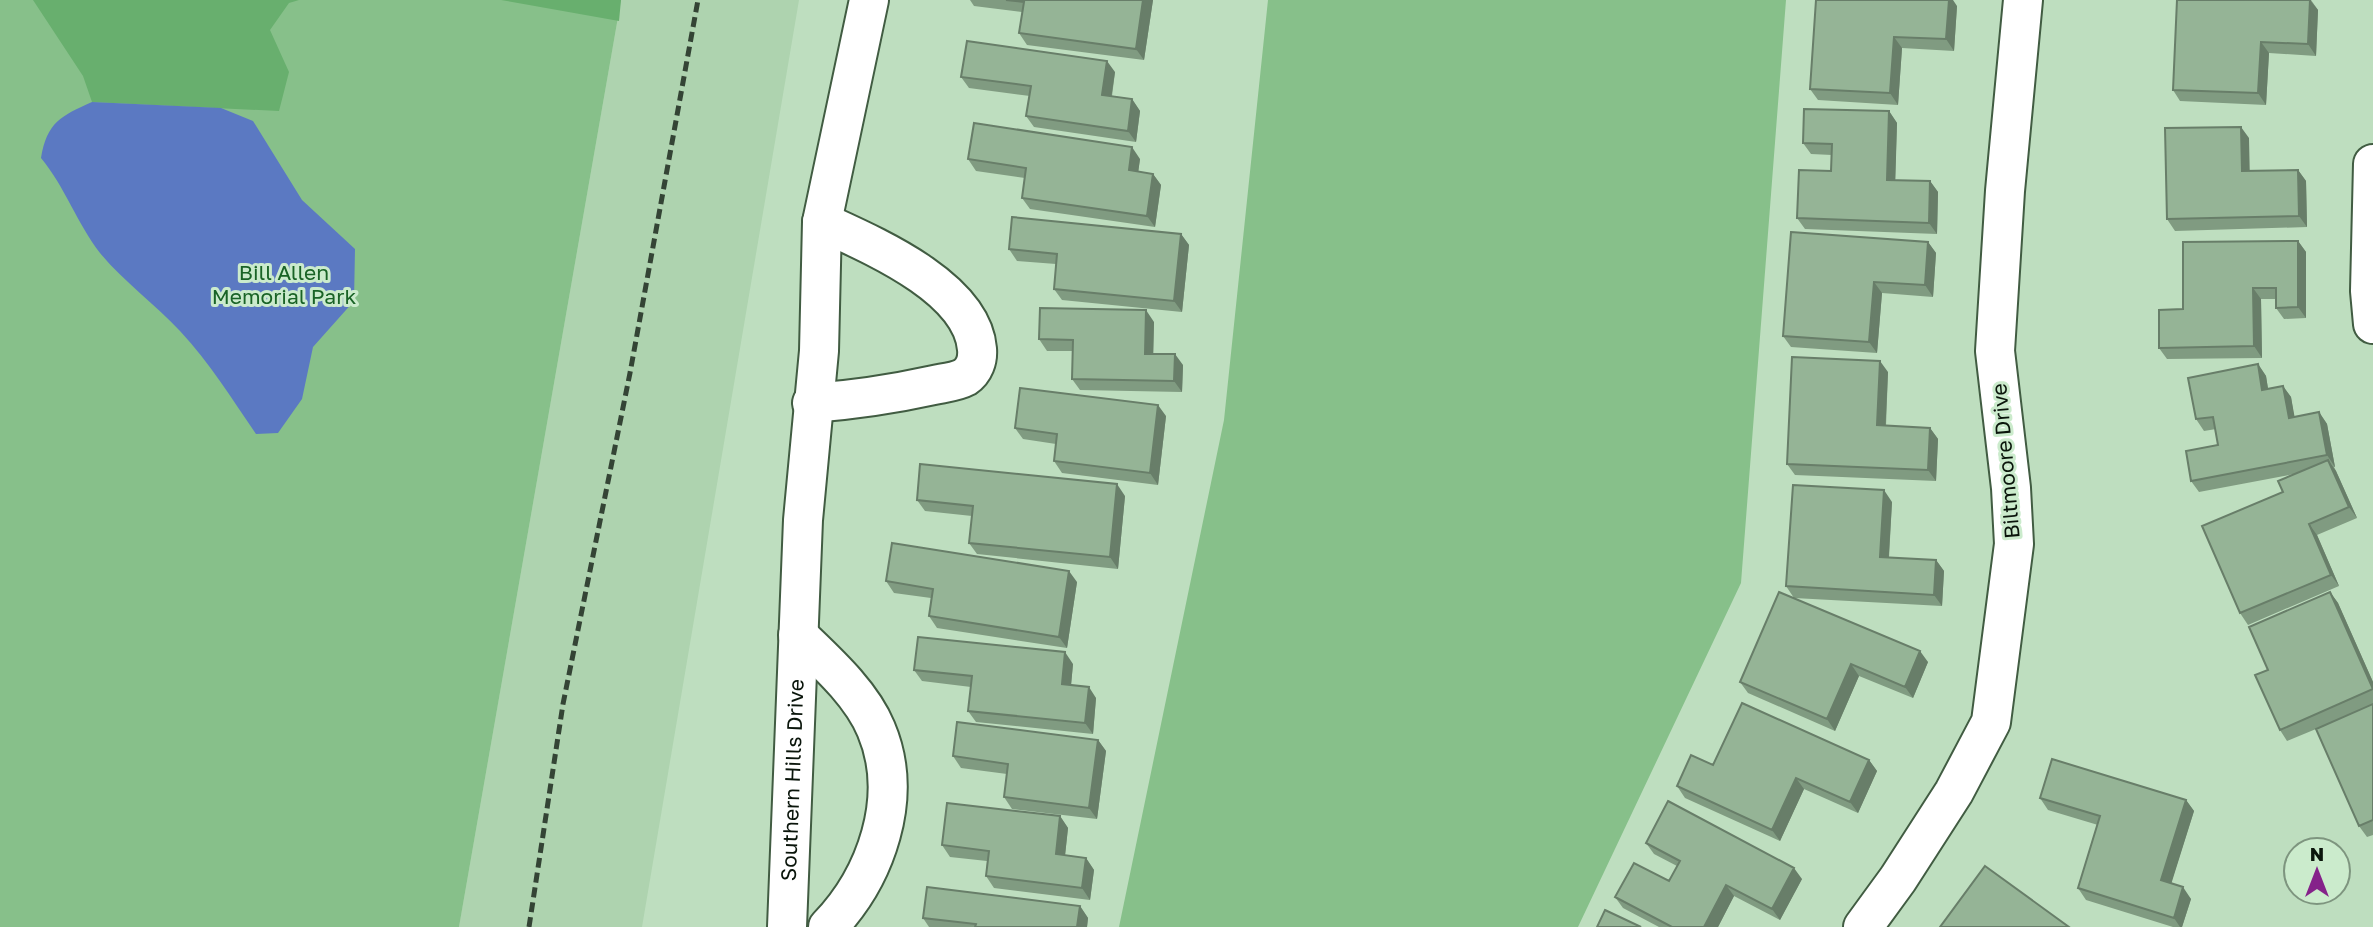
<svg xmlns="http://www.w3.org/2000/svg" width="2373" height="927" font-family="'Golos Text',sans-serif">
<rect width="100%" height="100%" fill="#bedebf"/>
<path fill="#aed3af" d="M621 0H799L642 927H459Z"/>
<path fill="#87c08a" d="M0 0H621L459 927H0Z
M1268 0H1786L1741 583 1578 927H1119L1224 420Z"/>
<path fill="#68af6e" d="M33 0H299L289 3 270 30 289 72 279 111 92 102 83 76Z
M501 0H621L619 21Z"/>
<path fill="#5b79c2" d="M92 102 221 108 253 121 302 200 355 249 354 301 313 347 302 399 278 433 256 434C232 399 210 363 180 331 155 304 124 282 100 253 77 223 65 187 41 158 47 122 61 116 92 102Z"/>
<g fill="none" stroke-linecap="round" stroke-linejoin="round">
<g stroke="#415c42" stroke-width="42">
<g id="minor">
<path d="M2373 164 2370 291 2373 324"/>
<path d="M812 403C853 400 893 394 934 385 943 383 956 382 965 377 974 371 978 360 977 349 972 287 872 245 822 222"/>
<path d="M798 635C826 662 861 693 876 729 905 797 876 877 828 927"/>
<path id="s1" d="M787 927 803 520 819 351 822 222 869 0"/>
<path d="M1863 927 1898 879 1954 792 1991 722 2014 544 2011 488 1995 351 2005 191 2023 0"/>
</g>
</g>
<use href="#minor" stroke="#fff" stroke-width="38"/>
<path stroke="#344435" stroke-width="5" stroke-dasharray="10 5" stroke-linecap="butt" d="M529 927 563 704 630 373 698 0"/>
</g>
<path fill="#809b81" d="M970 0H1153L1144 60 1027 45 1019 33 1022 12 974 6Z
M1816 0 1957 6 1954 51 1902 48 1898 105 1818 100 1810 89Z
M2177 0H2311L2318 10 2316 56 2269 53 2266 105 2180 101 2173 90Z
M1115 72 1112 96 1132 99 1140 111 1136 142 1034 127 1026 116 1030 96 969 88 961 77Z
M1889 111 1897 123 1895 180 1930 181 1938 192 1937 234 1805 229 1797 218 1831 171 1832 155 1811 154 1803 143Z
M2249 138V171L2298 170 2306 181 2307 227 2175 231 2167 219Z
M968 159H1140L1138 172 1153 174 1161 185 1155 227 1030 209 1022 198 1025 178 976 171Z
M1181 234 1189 245 1182 312 1062 300 1054 289 1056 264 1017 261 1009 249Z
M2298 241 2306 252V318L2284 319 2276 308V299H2261L2262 358 2167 359 2159 348 2183 309Z
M1928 242 1936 253 1933 297 1882 293 1877 353 1791 347 1783 336Z
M1154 322 1153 354 1183 365 1182 392 1080 390 1072 379 1073 351H1047L1039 339Z
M2258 364 2266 376 2268 389 2283 386 2291 397 2294 417 2319 412 2327 424 2335 467H2334L2336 471 2357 518 2317 535 2339 586 2248 625 2240 613 2283 492 2294 474 2199 492 2191 481 2218 445 2216 429 2204 431 2196 419Z
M1888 372 1886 426 1930 428 1938 439 1936 481 1795 475 1787 464Z
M1166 416 1158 485 1062 473 1054 461 1056 444 1023 439 1015 428Z
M1125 496 1118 569 977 554 969 543 972 516 925 511 917 500Z
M1892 502 1889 558 1936 560 1944 571 1942 606 1794 598 1786 586Z
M886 581 1077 582 1067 648 937 628 929 616 931 598 894 593Z
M1779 592 1928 662 1913 698 1859 676 1835 731 1748 693 1740 682Z
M2330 592 2338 603 2373 682V835L2367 837 2359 826 2316 729 2287 741 2280 730 2268 670Z
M1073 664 1071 685 1096 698 1093 734 976 722 968 711 971 687 922 681 914 670Z
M1098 740 1106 751 1097 819 1012 809 1004 797 1007 774 961 768 953 756Z
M1869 760 1877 771 1858 813 1804 789 1780 841 1685 798 1677 786 1713 765Z
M2040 798 2186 800 2194 811 2171 883 2191 899 2182 927H2173L2086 900 2078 888 2098 825 2048 810Z
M1060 816 1068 828 1065 855 1086 858 1094 870 1090 900 994 888 986 876 987 861 950 857 942 845Z
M1646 843 1802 879 1780 920 1734 896 1718 927H1659L1623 908 1615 897 1669 881 1677 866 1654 854Z
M1080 906 1088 918 1087 927H929L923 918Z"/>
<path fill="#687e69" d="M1143 0H1153L1144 60 1136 49Z
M1949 0H1953L1957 6 1954 51 1946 39Z
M2310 0 2318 10 2316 56 2308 44Z
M1894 37 1902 48 1898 105 1890 93Z
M2261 42 2269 53 2266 105 2258 93Z
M1107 61 1115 72 1110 106 1102 95Z
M1132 99 1140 111 1136 142 1128 131Z
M1889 111 1897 123 1895 191 1887 180Z
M2241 127 2249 138 2250 183 2242 171Z
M1132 147 1140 159 1137 181 1129 170Z
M2298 170 2306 181 2307 227 2299 216Z
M1153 174 1161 185 1155 227 1147 216Z
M1930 181 1938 192 1937 234 1929 223Z
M1181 234 1189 245 1182 312 1174 301Z
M2298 241 2306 252V318L2298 307Z
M1928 242 1936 253 1933 297 1925 285Z
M1874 282 1882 293 1877 353 1869 342Z
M2253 288 2261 299 2262 358 2254 346Z
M1146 310 1154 322 1153 365 1145 354Z
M1175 354 1183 365 1182 392 1174 381Z
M1880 361 1888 372 1885 437 1877 425Z
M2258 364 2266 376 2270 401 2262 390Z
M2283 386 2291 397 2297 430 2289 418Z
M1158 405 1166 416 1158 485 1150 473Z
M2319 412 2327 424 2335 467 2327 455Z
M1930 428 1938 439 1936 481 1928 470Z
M2328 460 2336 471 2357 518 2349 507Z
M1117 484 1125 496 1118 569 1110 557Z
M1884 490 1892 502 1888 569 1880 557Z
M2309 524 2317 535 2339 586 2331 575Z
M1936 560 1944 571 1942 606 1934 595Z
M1069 571 1077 582 1067 648 1059 637Z
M2330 592 2338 603 2373 682V688Z
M1920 651 1928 662 1913 698 1905 687Z
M1065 652 1073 664 1070 696 1062 684Z
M1851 664 1859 676 1835 731 1827 719Z
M1089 687 1096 698 1093 734 1085 723Z
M1098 740 1106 751 1097 819 1089 808Z
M1869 760 1877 771 1858 813 1850 802Z
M1796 778 1804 789 1780 841 1772 830Z
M2186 800 2194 811 2169 891 2161 880Z
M1060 816 1068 828 1064 865 1056 854Z
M1086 858 1094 870 1090 900 1082 888Z
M1794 868 1802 879 1780 920 1772 909Z
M1726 885 1734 896 1718 927H1704Z
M2183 887 2191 899 2182 927H2180L2174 918Z
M1080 906 1088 918 1087 927H1077Z"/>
<path fill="#95b496" stroke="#687e69" stroke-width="2" d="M1006 0H1143L1136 49 1019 33 1024 2Z
M1816 0H1949L1946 39 1894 37 1890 93 1810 89Z
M2177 0H2310L2308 44 2261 42 2258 93 2173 90Z
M967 41 1107 61 1102 95 1132 99 1128 131 1026 116 1031 86 961 77Z
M1804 109 1889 111 1887 180 1930 181 1929 223 1797 218 1799 170 1831 171 1832 144 1803 143Z
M974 123 1132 147 1129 170 1153 174 1147 216 1022 198 1026 168 968 159Z
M2241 127 2242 171 2298 170 2299 216 2167 219 2165 128Z
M1012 217 1181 234 1174 301 1054 289 1057 254 1009 249Z
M1791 232 1928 242 1925 285 1874 282 1869 342 1783 336Z
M2298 241V307L2276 308V288H2253L2254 346 2159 348V310L2183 309V242Z
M1040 308 1146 310 1145 354H1175L1174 381 1072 379 1073 340 1039 339Z
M1792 357 1880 361 1877 425 1930 428 1928 470 1787 464Z
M2258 364 2262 390 2283 386 2289 418 2319 412 2327 455 2191 481 2186 451 2218 445 2213 417 2196 419 2188 378Z
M1020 388 1158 405 1150 473 1054 461 1057 434 1015 428Z
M2328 460 2349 507 2309 524 2331 575 2240 613 2202 526 2283 492 2278 481Z
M920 464 1117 484 1110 557 969 543 973 506 917 500Z
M1793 485 1884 490 1880 557 1936 560 1934 595 1786 586Z
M892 543 1069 571 1059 637 929 616 933 589 886 581Z
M1779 592 1920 651 1905 687 1851 664 1827 719 1740 682Z
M2330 592 2373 689 2280 730 2255 675 2268 670 2249 627Z
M918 637 1065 652 1062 684 1089 687 1085 723 968 711 972 676 914 670Z
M1742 703 1869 760 1850 802 1796 778 1772 830 1677 786 1691 755 1713 765Z
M2373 704V820L2359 826 2316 729Z
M957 722 1098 740 1089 808 1004 797 1008 764 953 756Z
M2052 759 2186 800 2161 880 2183 887 2174 918 2078 888 2100 816 2040 798Z
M1668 801 1794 868 1772 909 1726 885 1704 927H1672L1615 897 1634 863 1669 881 1680 861 1646 843Z
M947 803 1060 816 1056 854 1086 858 1082 888 986 876 989 851 942 845Z
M1985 866 2069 927H1940Z
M927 887 1080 906 1077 927H975L976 924 923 918Z
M1605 910 1641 927H1597Z"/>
<g text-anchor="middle" stroke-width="6" stroke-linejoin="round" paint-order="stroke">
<g font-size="21" fill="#196326" stroke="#cbebcc">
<text x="284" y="280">Bill Allen<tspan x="284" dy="24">Memorial Park</tspan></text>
</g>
<g font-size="21" fill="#0a150b" stroke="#cbebcc">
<text transform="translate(2006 461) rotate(-95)" y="7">Biltmoore Drive</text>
<text dy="7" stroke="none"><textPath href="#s1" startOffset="147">Southern Hills Drive</textPath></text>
</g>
</g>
<g transform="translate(2317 871)"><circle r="33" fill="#cbebcc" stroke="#7e957f" stroke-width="2"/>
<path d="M0-5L12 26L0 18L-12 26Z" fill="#85228a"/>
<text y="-10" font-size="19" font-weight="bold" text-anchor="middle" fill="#0a150b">N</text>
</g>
</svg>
